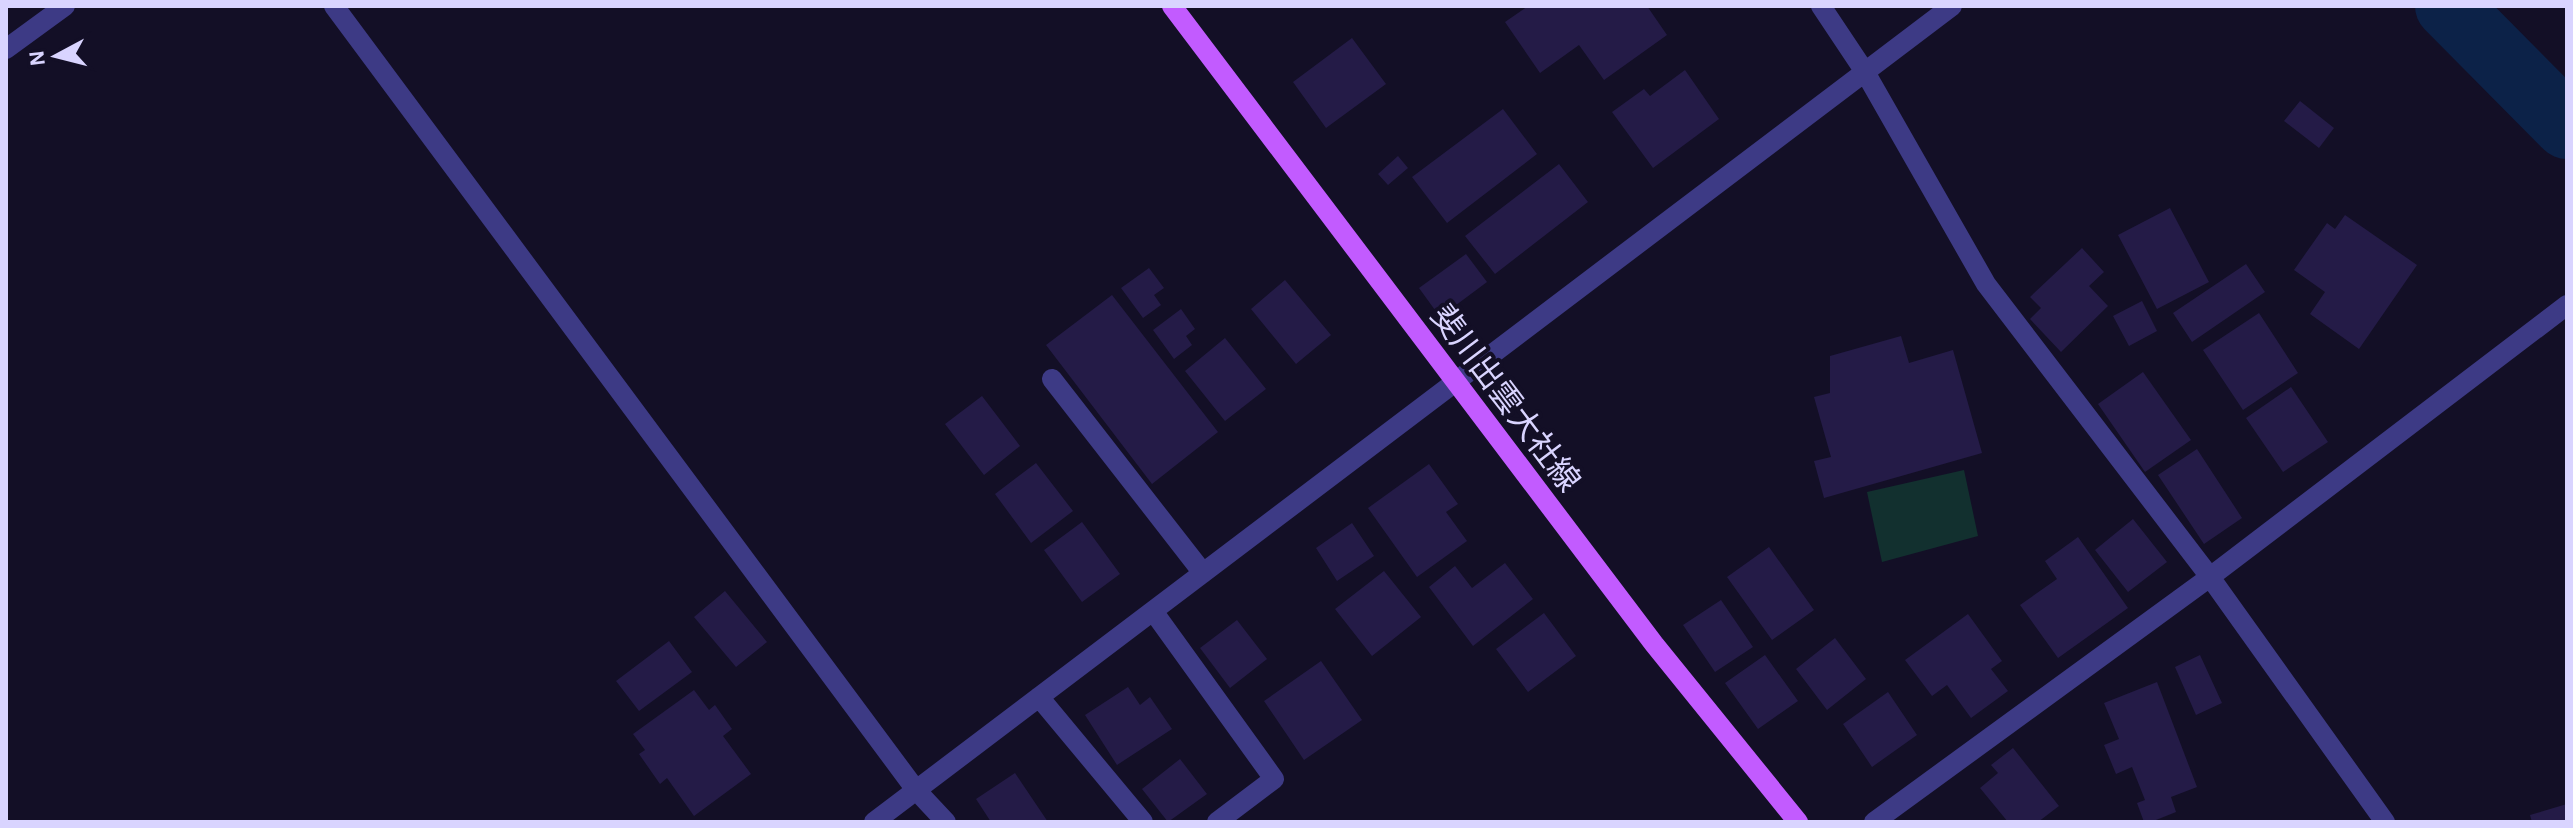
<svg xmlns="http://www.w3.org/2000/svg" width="2573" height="828" font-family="'Alegreya Sans','Noto Sans JP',sans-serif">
<rect width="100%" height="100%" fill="#130f26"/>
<path fill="#12302f" d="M1964 470 1978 536 1882 562 1867 492Z"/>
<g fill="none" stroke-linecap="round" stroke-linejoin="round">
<path stroke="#0c2248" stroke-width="66" d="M2448 6 2567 126"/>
</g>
<path fill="#241b47" d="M1528 6 1542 8 1647 6 1667 35 1604 80 1579 45 1540 73 1505 22Z
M1352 38 1386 84 1326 128 1293 82Z
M1685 70 1719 119 1653 168 1612 112 1644 89 1650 96Z
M2300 101 2334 128 2319 148 2284 121Z
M1503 109 1537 154 1447 223 1412 177Z
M1398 156 1408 168 1388 185 1378 174Z
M1559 164 1588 202 1495 274 1465 236Z
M2170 208 2209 282 2157 309 2118 235Z
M2345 215 2417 265 2359 349 2310 314 2325 292 2294 270 2327 223 2335 229Z
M2082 248 2104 272 2089 286 2108 306 2061 352 2030 319 2041 308 2030 297Z
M1466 254 1487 282 1440 317 1419 288Z
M2246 264 2265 292 2192 342 2173 313Z
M1149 268 1164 288 1154 295 1161 305 1143 318 1121 288Z
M1285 280 1331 335 1296 364 1251 309Z
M1112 295 1218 432 1152 484 1046 345Z
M2142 301 2157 331 2129 346 2113 316Z
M1181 309 1195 329 1186 336 1192 345 1174 359 1153 330Z
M2259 313 2298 373 2243 410 2203 350Z
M1901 336 1909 363 1953 350 1982 453 1824 498 1814 461 1831 457 1814 397 1830 393V356Z
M1225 338 1266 389 1225 421 1185 371Z
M2143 372 2191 440 2145 472 2098 404Z
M2291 387 2328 442 2283 472 2246 418Z
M982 396 1020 446 984 475 945 424Z
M2197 449 2242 518 2204 544 2158 475Z
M1036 463 1073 511 1031 543 995 494Z
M1429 464 1458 504 1446 512 1467 541 1417 577 1368 508Z
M2133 519 2167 562 2128 592 2095 550Z
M1082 522 1120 574 1082 602 1044 550Z
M1352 523 1374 556 1337 581 1316 548Z
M2078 537 2128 608 2058 658 2020 605 2057 579 2045 561Z
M1769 547 1814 610 1772 640 1727 577Z
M1505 563 1533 599 1473 646 1429 587 1455 566 1472 588Z
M1384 571 1421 617 1372 656 1335 609Z
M725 591 767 642 736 667 694 617Z
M1721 600 1753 647 1715 672 1683 625Z
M1544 613 1576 656 1528 692 1496 649Z
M1968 614 2002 661 1991 669 2008 691 1971 718 1947 685 1932 696 1905 660Z
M1237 620 1267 659 1230 688 1200 648Z
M1835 638 1866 679 1827 710 1796 669Z
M669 641 692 672 639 711 616 681Z
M1765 655 1798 701 1758 729 1725 683Z
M2200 655 2222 703 2196 715 2175 667Z
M1321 661 1362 720 1304 760 1264 701Z
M2157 682 2197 787 2171 797 2176 812 2151 822H2144L2137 803 2145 800 2132 767 2116 774 2104 745 2119 739 2104 703Z
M1128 687 1140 705 1150 697 1172 729 1117 765 1085 715Z
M694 690 709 710 715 705 732 729 723 736 751 774 694 816 667 778 660 784 639 754 645 750 633 734Z
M1888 692 1917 735 1872 767 1843 724Z
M2013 748 2059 806 2038 822H2008L1980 788 1998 773 1991 765Z
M1180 759 1207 794 1168 822 1142 789Z
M1015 773 1048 822H991L976 799Z
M2567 804V822H2532L2530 815Z"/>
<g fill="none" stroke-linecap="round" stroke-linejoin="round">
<path stroke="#3d3a85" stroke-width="20" d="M334 6 916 790 946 822
M1821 6 1865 72 1986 284 2210 577 2385 822
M6 49 65 6
M1052 379 1203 573
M1153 611 1274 779 1217 822
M1039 697 1143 822
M874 822 1952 6
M1874 822 2210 577 2567 305"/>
<path stroke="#c25bff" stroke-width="20" d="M1172 6 1654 644 1798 822"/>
</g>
<g text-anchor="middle" stroke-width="8" stroke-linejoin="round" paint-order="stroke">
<g font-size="32" fill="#d9d4ff" stroke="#130f26">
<text transform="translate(1506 398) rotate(53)" y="11">斐川出雲大社線</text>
</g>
</g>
<rect width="2573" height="828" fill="none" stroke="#d9d4ff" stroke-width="16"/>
<g transform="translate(56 56) rotate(263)" stroke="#130f26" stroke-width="6" paint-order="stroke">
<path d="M0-6L14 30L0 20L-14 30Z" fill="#d9d4ff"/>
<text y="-12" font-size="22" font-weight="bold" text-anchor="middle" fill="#d9d4ff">N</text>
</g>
</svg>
